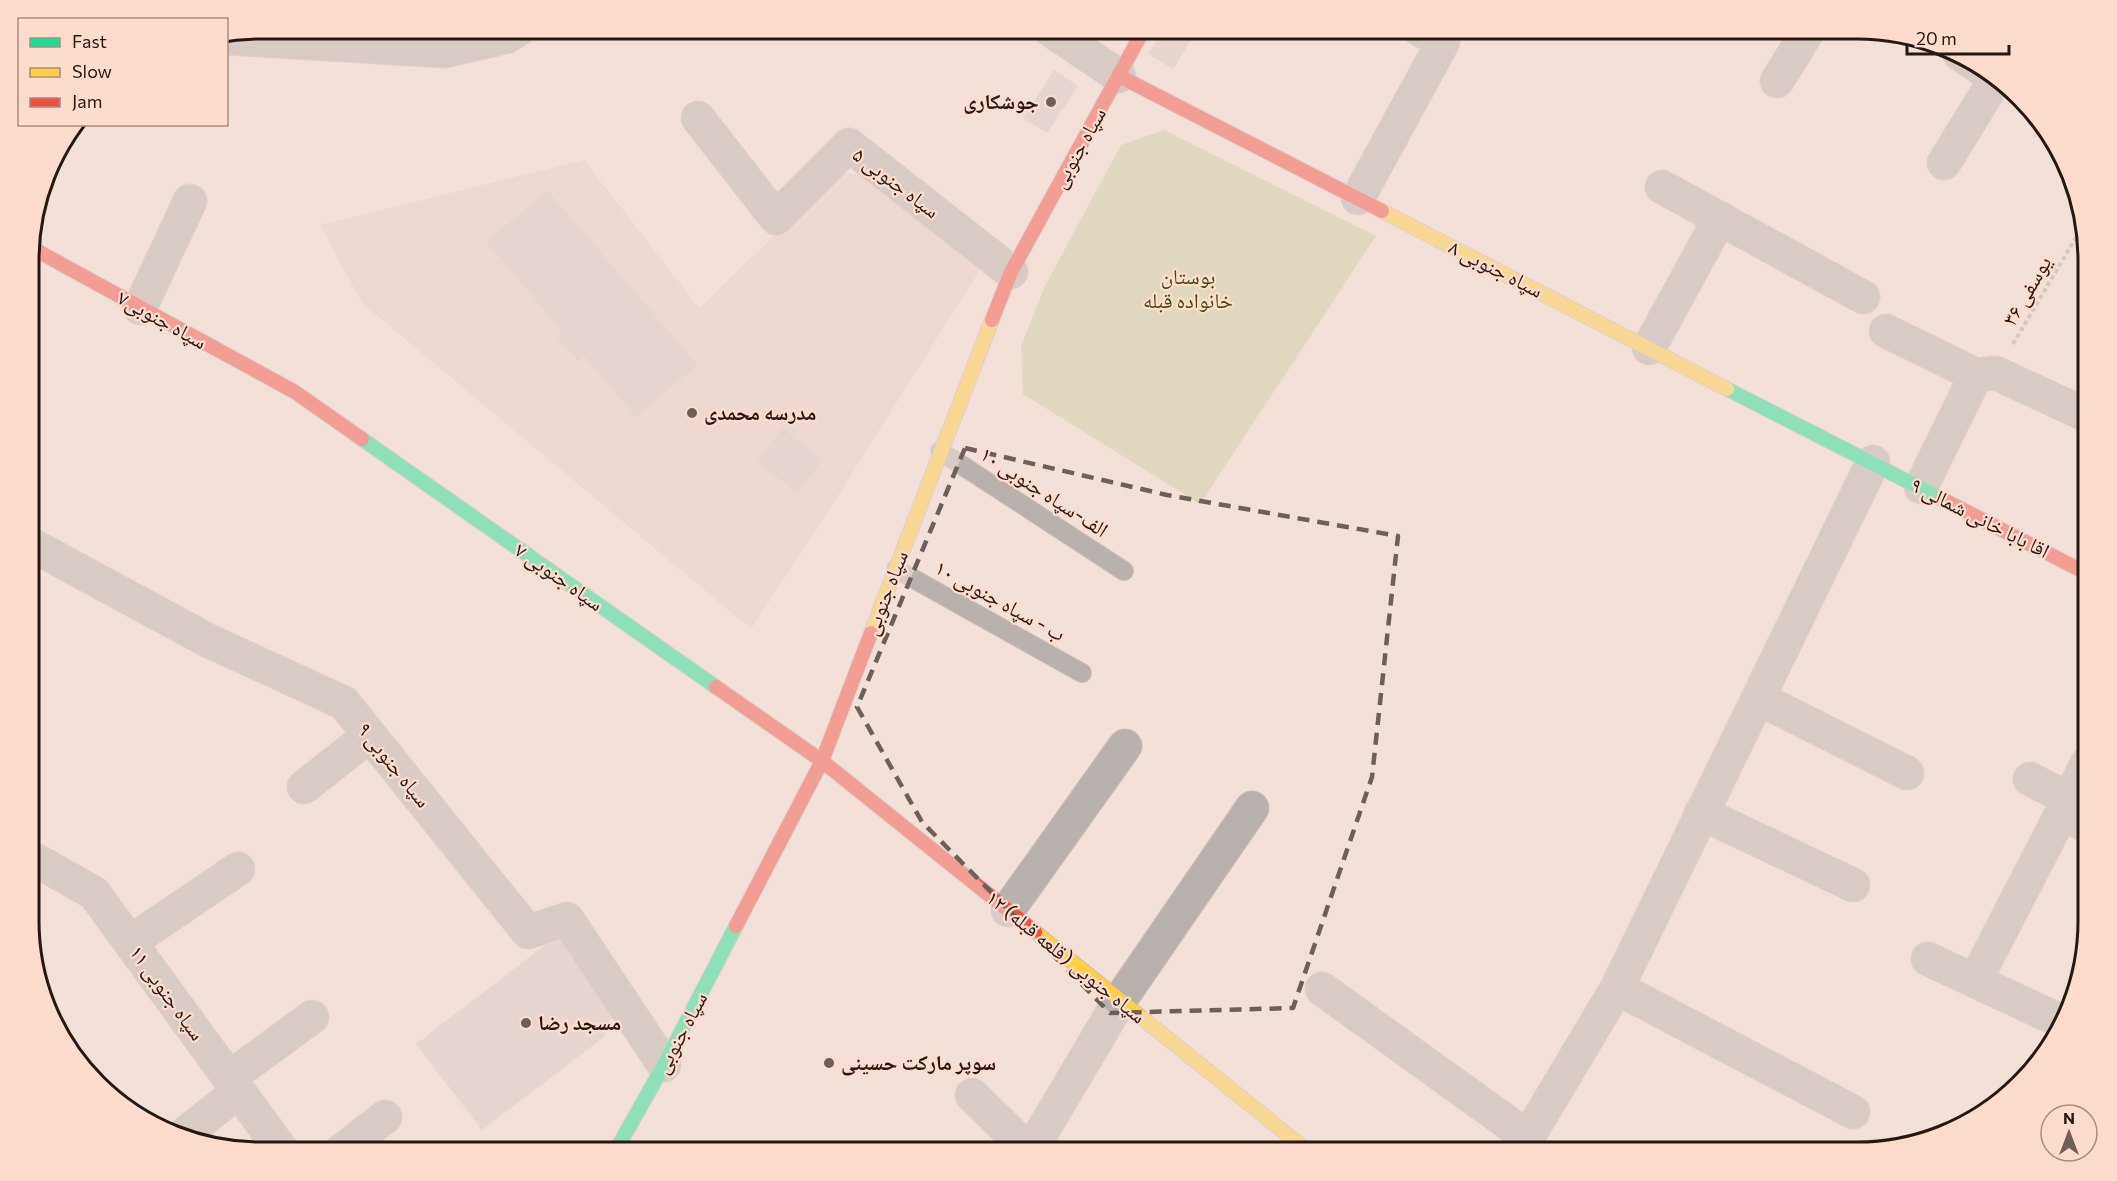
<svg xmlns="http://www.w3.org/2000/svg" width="2117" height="1181" font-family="Commissioner,'Noto Naskh Arabic',sans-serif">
<rect width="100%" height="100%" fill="#f3e0d8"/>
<path fill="#e8d1c9" d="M584 160 699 308 833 179 847 173 865 175 983 265 824 518 751 629 362 303 320 225Z"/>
<path fill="#cacea5" d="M1164 130 1376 236 1200 504 1023 394 1021 346 1045 286 1121 145Z"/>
<path fill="#d8c8c8" d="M1164 29H1198L1173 69 1148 54Z
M1054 70 1078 86 1047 133 1023 118Z
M547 190 698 365 636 417 584 356 578 361 556 336 562 331 486 242Z
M783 428 823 460 797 493 757 461Z
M557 936 614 1010 604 1037 482 1130 416 1044Z"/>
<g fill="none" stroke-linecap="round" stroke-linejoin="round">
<g stroke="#cbbdb7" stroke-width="20">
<path id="lane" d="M940 451 1124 571
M896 569 1082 673"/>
</g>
<g stroke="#cbbdb7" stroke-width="35">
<path id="street" d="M1049 29 1119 76
M226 38 445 51 506 37 519 29
M1960 54 1985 71
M1777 81 1809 29
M698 118 776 218 849 145 1011 272
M1944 163 1995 80
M1662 187 1863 297
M1358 198 1443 42 1419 29
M140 308 190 201
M1886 331 1976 375 1996 373 2086 415
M1649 348 1720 218
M1921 487 1976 375
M30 544 207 640 344 703 528 932 567 919 664 1065
M1758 698 1907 773
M2030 779 2069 799
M304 787 370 735
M2062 812 2088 827
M1701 813 1853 885
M30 857 94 893 283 1152
M1008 910 1125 746
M130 942 238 869
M1928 959 2050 1016
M1975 981 2088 762
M1617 988 1853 1112
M1322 989 1529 1138
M229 1078 312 1017
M972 1095 1030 1152
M181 1137 239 1091
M340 1152 385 1117
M1030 1152 1120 1000 1252 808
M1519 1152 1617 988 1873 462"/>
</g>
<g stroke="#cbbdb7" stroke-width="16">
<path id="fast" d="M1727 389 1942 499
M362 439 716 687
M615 1152 664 1065 736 926"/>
</g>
<g stroke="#cbbdb7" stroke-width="16">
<path id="slow" d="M1382 211 1727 389
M871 633 992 320
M1035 932 1309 1152"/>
</g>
<g stroke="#cbbdb7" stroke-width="16">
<path id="jam" d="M1119 76 1382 211
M30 247 295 392 362 439
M992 320 1011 272 1144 29
M1942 499 2088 574
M716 687 822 761 1035 932
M736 926 822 761 871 633"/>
</g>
<path stroke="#b4aca8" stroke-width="4" stroke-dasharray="4.5 3" stroke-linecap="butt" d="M2013 344 2084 224"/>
<use href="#lane" stroke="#b8b1ae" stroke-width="18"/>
<use href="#street" stroke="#b8b1ae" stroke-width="33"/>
<use href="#fast" stroke="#16e098" stroke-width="14"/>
<use href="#slow" stroke="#ffcf43" stroke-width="14"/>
<use href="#jam" stroke="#f24e42" stroke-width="14"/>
</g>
<path d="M0 0H2117V1181H0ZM965 448 1167 495 1398 536 1372 777 1293 1008 1110 1013 922 822 857 707Z" fill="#f3e0d8" fill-opacity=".55" fill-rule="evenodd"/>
<path fill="none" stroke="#6d5f59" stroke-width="4.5" stroke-dasharray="12 8" stroke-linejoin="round" d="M965 448 1167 495 1398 536 1372 777 1293 1008 1110 1013 922 822 857 707Z"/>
<g fill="#6d5f59" stroke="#fedccd" stroke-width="2">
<circle cx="1051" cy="102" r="6"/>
<circle cx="692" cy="413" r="6"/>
<circle cx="526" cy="1023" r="6"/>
<circle cx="829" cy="1063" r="6"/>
</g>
<g text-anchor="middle" stroke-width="4.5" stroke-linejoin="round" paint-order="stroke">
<g font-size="21" font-weight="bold" fill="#251914" stroke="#fedccd" text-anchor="start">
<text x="1039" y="109" text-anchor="end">جوشکاری</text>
<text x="704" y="420">مدرسه محمدی</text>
<text x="538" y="1030">مسجد رضا</text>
<text x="841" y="1070">سوپر مارکت حسینی</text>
</g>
<g font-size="21" fill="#251914" stroke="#fedccd">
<text transform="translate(1079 148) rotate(-61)" y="7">سپاه جنوبی</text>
<text transform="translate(896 183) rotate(37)" y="7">۵ سپاه جنوبی</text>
<text transform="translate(1496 269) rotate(27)" y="7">۸ سپاه جنوبی</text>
<text transform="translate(2027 291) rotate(-60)" y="7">یوسفی ۳۶</text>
<text transform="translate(162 320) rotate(29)" y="7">سپاه جنوبی۷</text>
<text transform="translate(1044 492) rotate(33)" y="7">۱۰ الف-سپاه جنوبی</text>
<text transform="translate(1980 518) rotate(27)" y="7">۹ اقا بابا خانی شمالی</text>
<text transform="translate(559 577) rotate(35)" y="7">۷ سپاه جنوبی</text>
<text transform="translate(886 593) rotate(-69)" y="7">سپاه جنوبی</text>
<text transform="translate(1000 601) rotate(29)" y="7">۱۰ ب - سپاه جنوبی</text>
<text transform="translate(394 765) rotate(51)" y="7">۹ سپاه جنوبی</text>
<text transform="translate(1066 957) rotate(39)" y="7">۱۲ سپاه جنوبی (قلعه قبله)</text>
<text transform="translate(167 993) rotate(54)" y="7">۱۱ سپاه جنوبی</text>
<text transform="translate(681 1033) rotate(-62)" y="7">سپاه جنوبی</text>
</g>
<g font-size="21" fill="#394a0b" stroke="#fedccd">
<text x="1188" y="284">بوستان<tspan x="1188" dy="24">خانواده قبله</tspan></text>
</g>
</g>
<path d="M0 0H2117V1181H0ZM260 39H1857A221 221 0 0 1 2078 260V921A221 221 0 0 1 1857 1142H260A221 221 0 0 1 39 921V260A221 221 0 0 1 260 39Z" fill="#fedccd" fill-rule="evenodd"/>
<path fill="none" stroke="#251914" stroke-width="3" d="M260 39H1857A221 221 0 0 1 2078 260V921A221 221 0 0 1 1857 1142H260A221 221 0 0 1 39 921V260A221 221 0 0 1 260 39Z"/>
<rect x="18" y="18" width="210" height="108" fill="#fedccd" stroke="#a78e83" stroke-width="1.5"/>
<rect x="30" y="38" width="30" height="9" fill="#16e098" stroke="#a78e83" stroke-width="1.5"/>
<text x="72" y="48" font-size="18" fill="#251914">Fast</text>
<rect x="30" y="68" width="30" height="9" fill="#ffcf43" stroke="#a78e83" stroke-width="1.5"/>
<text x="72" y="78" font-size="18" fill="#251914">Slow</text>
<rect x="30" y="98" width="30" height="9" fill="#f24e42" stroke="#a78e83" stroke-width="1.5"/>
<text x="72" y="108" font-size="18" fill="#251914">Jam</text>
<g transform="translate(2069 1133)"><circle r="28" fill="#fedccd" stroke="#a78e83" stroke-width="1.5"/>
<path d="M0-4.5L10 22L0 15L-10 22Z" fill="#6d5f59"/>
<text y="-9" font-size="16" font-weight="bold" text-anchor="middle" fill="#251914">N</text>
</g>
<path d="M1907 45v9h102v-9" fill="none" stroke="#251914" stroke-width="3"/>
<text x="1916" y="45" font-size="18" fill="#251914" stroke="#fedccd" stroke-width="4.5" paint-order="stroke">20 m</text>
</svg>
